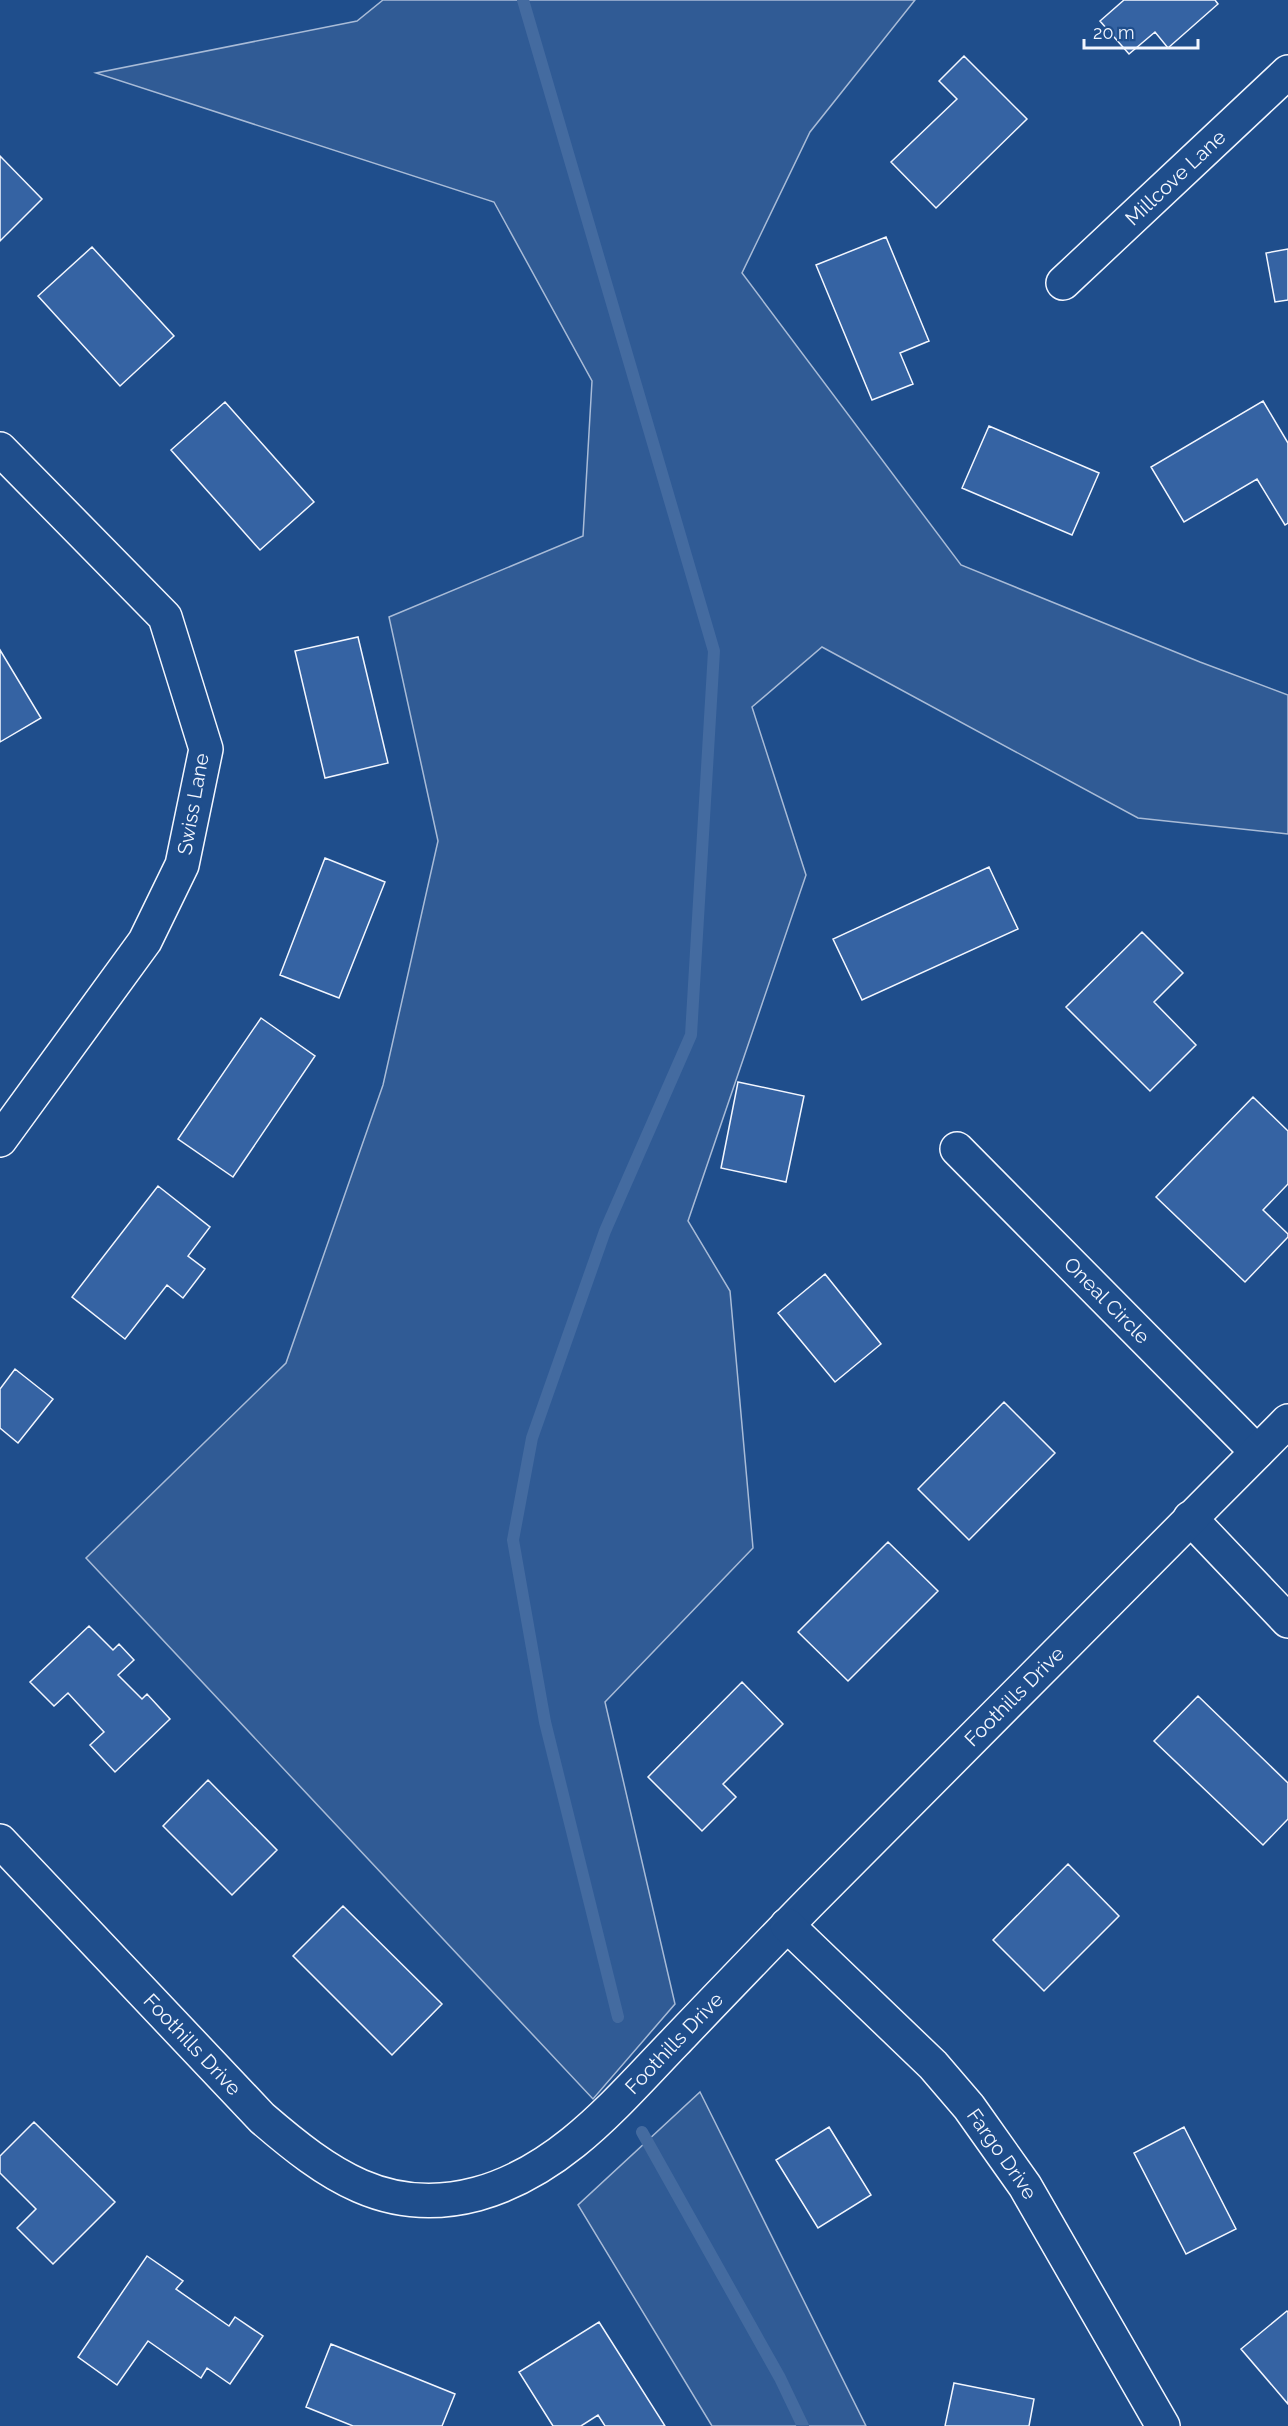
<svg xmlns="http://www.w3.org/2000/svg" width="1288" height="2426" font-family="Raleway,sans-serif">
<rect width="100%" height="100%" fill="#1f4e8c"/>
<path fill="#305b95" stroke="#a8bbd7" stroke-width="1.5" d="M383 0H915L810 132 742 273 961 565 1200 662 1288 695V834L1138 818 822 647 752 707 806 875 688 1221 730 1291 753 1548 605 1702 675 2004 593 2099 86 1558 286 1363 383 1085 438 841 389 617 583 536 592 381 494 202 96 73 357 21Z
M700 2092 866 2426H712L578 2205Z"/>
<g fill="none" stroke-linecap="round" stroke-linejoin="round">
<path stroke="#446ba0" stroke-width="12" d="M523 0 714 651 691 1035 605 1231 532 1438 513 1540 545 1722 618 2017
M642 2132 780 2378 803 2426"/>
</g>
<path fill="#3563a3" stroke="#f2f6ff" stroke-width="1.5" d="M1124 0H1215L1218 4 1168 48 1155 32 1129 54 1100 21Z
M964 56 1027 119 936 208 891 162 957 99 939 81Z
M0 156 42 199 0 241Z
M886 237 929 341 900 353 913 384 872 400 816 265Z
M92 247 174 336 120 386 38 296Z
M1288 249V300L1275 302 1266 253Z
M1263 401 1288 443V523L1285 525 1257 479 1184 522 1151 467Z
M225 402 314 502 260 550 171 450Z
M989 426 1099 473 1072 535 962 488Z
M358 637 388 763 325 778 295 651Z
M0 650 41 718 0 742Z
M325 858 385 882 339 998 280 975Z
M989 867 1018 929 862 1000 833 939Z
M1142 932 1183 973 1154 1002 1196 1045 1150 1091 1066 1007Z
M261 1018 315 1056 233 1177 178 1139Z
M738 1082 804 1096 786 1182 721 1168Z
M1253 1097 1288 1131V1184L1263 1210 1288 1234V1237L1245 1282 1156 1197Z
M158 1186 210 1227 188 1256 205 1269 183 1298 167 1285 125 1339 72 1297Z
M825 1274 881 1344 835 1382 778 1313Z
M15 1369 53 1399 18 1443 0 1428V1389Z
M1004 1402 1055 1453 969 1540 918 1489Z
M888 1542 938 1591 848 1681 798 1632Z
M89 1626 113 1650 119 1644 134 1660 118 1675 142 1699 147 1694 170 1719 115 1772 90 1745 104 1732 68 1693 54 1706 30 1682Z
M742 1682 783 1724 723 1784 736 1797 702 1831 648 1777Z
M1198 1696 1288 1783V1819L1263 1845 1154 1741Z
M208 1780 277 1850 232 1895 163 1826Z
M1068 1864 1119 1916 1044 1991 993 1940Z
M343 1906 442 2004 392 2055 293 1956Z
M34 2122 115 2202 53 2264 17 2228 36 2209 0 2173V2156Z
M829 2127 871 2195 818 2228 776 2160Z
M1184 2127 1236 2229 1186 2254 1134 2153Z
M147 2256 183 2281 176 2289 229 2326 235 2317 263 2336 230 2384 207 2368 201 2378 148 2341 117 2385 78 2357Z
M1287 2311 1288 2312V2404L1241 2349Z
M599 2322 665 2426H605L598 2415 581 2426H553L519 2372Z
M331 2344 455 2394 442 2426H353L306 2407Z
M954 2383 1034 2399 1029 2426H945Z"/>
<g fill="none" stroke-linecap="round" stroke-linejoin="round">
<g stroke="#f2f6ff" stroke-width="36">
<g id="minor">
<path id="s1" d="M1063 283 1288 72"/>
<path d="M0 449 165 617 206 749 182 865 145 941 0 1140"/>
<path id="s2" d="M957 1149 1257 1452"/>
<path d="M1190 1518 1288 1621"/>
<path id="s3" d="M0 1841 262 2118C327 2174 387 2218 477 2194 561 2171 617 2102 675 2042 720 1995 764 1949 809 1903 968 1742 1129 1582 1288 1421"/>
<path id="s4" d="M787 1925 933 2065 969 2107 1025 2186 1163 2426"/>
</g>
</g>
<use href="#minor" stroke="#1f4e8c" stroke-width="33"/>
</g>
<g text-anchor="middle" stroke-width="4.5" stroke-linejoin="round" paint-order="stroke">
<g font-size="20" fill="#f2f6ff" stroke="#1f4e8c">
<text dy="7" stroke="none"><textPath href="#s1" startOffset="154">Millcove Lane</textPath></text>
<text transform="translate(193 804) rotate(-80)" y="7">Swiss Lane</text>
<text dy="7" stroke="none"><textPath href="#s2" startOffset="213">Oneal Circle</textPath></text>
<text dy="7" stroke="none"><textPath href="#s3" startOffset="1358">Foothills Drive</textPath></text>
<text dy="7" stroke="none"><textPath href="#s3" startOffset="872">Foothills Drive</textPath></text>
<text dy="7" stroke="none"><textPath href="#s3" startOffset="280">Foothills Drive</textPath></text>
<text dy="7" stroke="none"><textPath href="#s4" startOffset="315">Fargo Drive</textPath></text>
</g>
</g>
<path d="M1084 39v9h114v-9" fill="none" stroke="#f2f6ff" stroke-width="3"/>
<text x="1093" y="39" font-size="18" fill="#f2f6ff" stroke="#1f4e8c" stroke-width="4.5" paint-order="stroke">20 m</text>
</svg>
